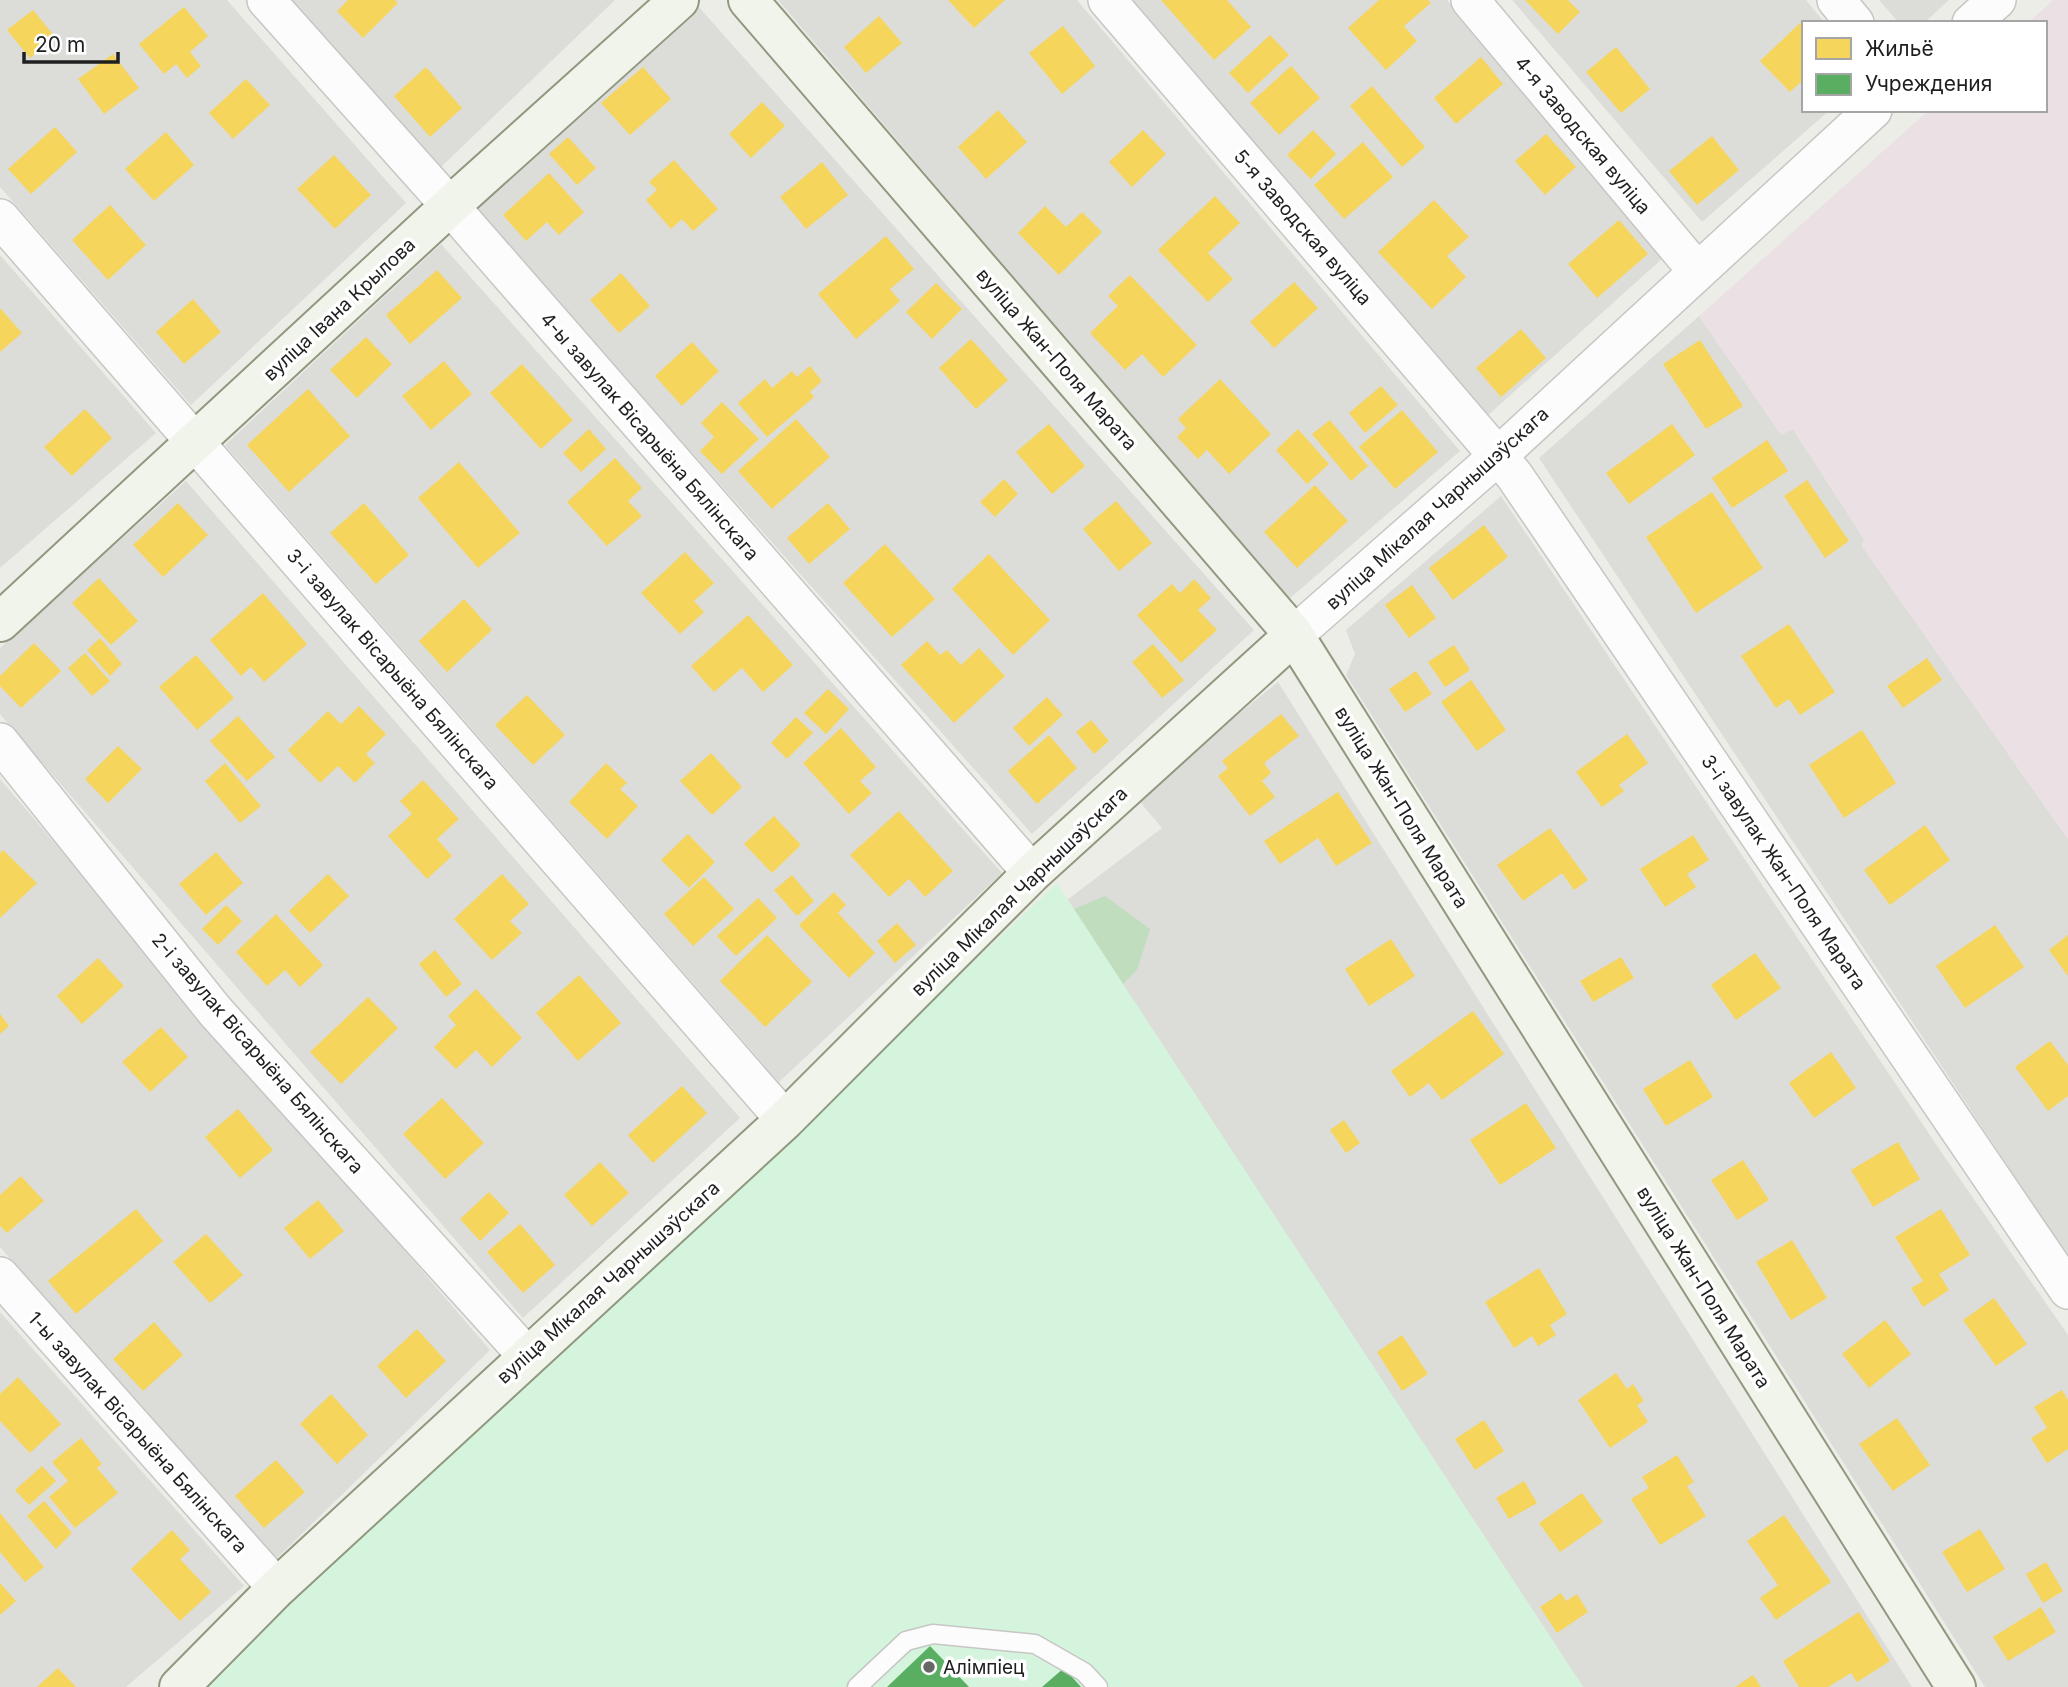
<svg xmlns="http://www.w3.org/2000/svg" width="2068" height="1687" font-family="Inter,sans-serif">
<rect width="100%" height="100%" fill="#edede8"/>
<path fill="#dcdcd9" d="M0 0H227L406 203 191 405 0 187Z
M291 0H615L440 168Z
M778 0H1077L1460 451 1288 600Z
M1128 0H1447L1664 257 1485 418Z
M1512 0H1806L1825 23H1804V110H1830L1702 222Z
M1879 0H1949L1924 23H1899Z
M697 5 1254 630 1032 834 473 207Z
M441 244 1002 873 779 1082 225 445Z
M0 255 156 433 0 568Z
M1699 316 1781 434 1793 429 1864 539 1862 546 2068 839V1257L1539 458Z
M186 481 740 1118 523 1318 0 714V648Z
M1501 496 1944 1156 2068 1335V1687H1985L1346 675 1355 654 1346 630Z
M1278 682 1912 1687H1583L1067 900 1162 828 1136 797Z
M0 779 490 1350 271 1564 0 1247Z
M0 1312 244 1586 126 1687H0Z"/>
<path fill="#ebe1e4" d="M2053 0H2068V839L1862 546 1864 539 1793 429 1781 435 1699 316 1929 110H2045V23H2028Z"/>
<path fill="#c0ddbd" d="M1105 896 1150 929 1137 970 1060 1047 1053 918Z"/>
<path fill="#d5f4dd" d="M1057 883 1583 1687H205L203 1684 554 1358Z"/>
<path fill="#f6d55c" d="M348 0H395L398 3 363 38 337 11Z
M948 0H1005L974 28Z
M1161 0H1227L1251 27 1214 60Z
M1379 0H1428L1431 3 1404 26 1417 41 1386 70 1348 28Z
M1525 0H1568L1580 12 1558 34Z
M184 7 208 36 190 52 201 66 187 78 176 64 164 74 139 44Z
M33 10 56 38 30 58 7 30Z
M879 16 902 43 866 73 844 47Z
M1800 23 1804 26V79L1790 92 1760 61Z
M1063 26 1095 66 1062 94 1029 53Z
M1270 35 1289 55 1248 93 1229 73Z
M1616 47 1650 89 1621 113 1586 72Z
M113 54 139 88 104 114 78 79Z
M1481 57 1503 84 1456 124 1434 98Z
M1291 66 1320 98 1279 135 1250 103Z
M426 67 462 108 430 137 394 96Z
M643 67 671 99 630 135 601 103Z
M246 79 270 105 233 139 209 113Z
M1372 86 1425 147 1402 167 1350 106Z
M762 102 785 126 751 158 729 134Z
M998 110 1027 142 986 179 958 147Z
M55 127 77 152 31 194 8 169Z
M1143 130 1166 154 1132 187 1109 162Z
M1313 130 1336 154 1311 179 1287 155Z
M166 132 194 165 154 201 125 169Z
M1546 134 1576 167 1545 195 1515 161Z
M1712 136 1739 170 1697 205 1669 171Z
M568 137 596 168 577 185 549 154Z
M1363 142 1393 177 1344 219 1314 185Z
M334 155 371 195 335 229 297 189Z
M674 160 718 209 693 231 682 219 671 229 646 200 657 190 649 182Z
M822 162 848 195 806 229 780 197Z
M549 173 584 212 559 235 547 222 526 241 503 215Z
M1215 196 1240 223 1208 253 1233 279 1208 302 1158 250Z
M1434 200 1469 237 1447 256 1466 277 1432 309 1378 252Z
M110 205 146 245 108 280 72 240Z
M1045 206 1066 227 1082 212 1102 232 1059 275 1018 233Z
M1619 220 1648 254 1597 298 1568 264Z
M886 236 914 269 890 289 900 301 856 339 818 294Z
M437 270 462 298 410 344 386 315Z
M621 273 650 306 619 333 590 300Z
M1130 275 1197 345 1163 377 1142 354 1125 370 1090 333 1118 306 1108 296Z
M1294 282 1318 308 1274 348 1250 322Z
M936 283 962 309 932 339 906 312Z
M193 299 221 332 184 364 156 332Z
M0 308 22 333 0 352Z
M1521 329 1546 358 1501 397 1476 368Z
M366 337 392 364 357 398 330 370Z
M971 339 1008 380 976 409 939 368Z
M1700 340 1743 406 1706 429 1663 364Z
M692 342 719 371 682 406 655 376Z
M444 361 472 394 431 430 402 396Z
M522 364 573 420 541 449 490 393Z
M810 366 822 381 810 392 814 397 767 437 738 403 765 379 772 388 792 371 797 377Z
M1220 379 1271 434 1229 474 1207 450 1198 459 1177 437 1186 428 1178 419Z
M1381 386 1398 405 1365 433 1349 413Z
M308 389 350 436 289 492 247 445Z
M722 402 759 439 722 474 700 451 714 437 701 423Z
M85 409 112 438 72 476 44 447Z
M1402 410 1438 452 1395 489 1359 447Z
M796 419 830 457 772 509 738 471Z
M1330 420 1368 466 1351 481 1312 434Z
M1049 424 1085 466 1052 494 1016 452Z
M1672 424 1695 455 1629 504 1606 473Z
M589 429 606 449 581 472 563 453Z
M1298 429 1329 464 1307 484 1276 450Z
M1767 440 1788 471 1732 508 1712 478Z
M615 458 642 488 628 501 642 516 607 546 567 502Z
M459 462 520 533 478 568 418 498Z
M1004 479 1018 494 995 517 980 502Z
M1807 480 1849 541 1825 558 1784 496Z
M1315 485 1348 521 1297 568 1264 532Z
M1712 492 1763 568 1696 613 1646 537Z
M1116 501 1152 543 1119 571 1083 529Z
M178 503 208 535 163 577 133 545Z
M364 503 409 555 376 584 330 533Z
M828 503 850 529 809 564 787 538Z
M1484 525 1508 557 1453 600 1429 568Z
M885 544 935 599 892 637 843 583Z
M685 552 714 583 694 601 704 612 680 634 641 593Z
M989 554 1050 620 1013 655 952 589Z
M99 578 138 621 111 645 72 603Z
M1194 579 1211 598 1198 610 1217 630 1181 663 1137 615 1172 584 1180 593Z
M1412 585 1436 618 1409 638 1385 605Z
M263 593 307 644 264 682 251 667 241 676 210 640Z
M464 599 492 630 447 672 419 641Z
M748 615 793 665 763 692 742 668 714 692 691 666Z
M1789 624 1835 692 1800 715 1789 699 1776 708 1741 656Z
M100 638 122 664 110 676 87 650Z
M927 641 940 655 947 650 961 665 979 648 1005 676 954 723 901 665Z
M34 643 61 671 21 708 0 686V676Z
M1153 644 1184 680 1162 698 1132 662Z
M1454 645 1470 670 1445 687 1428 662Z
M85 653 110 681 92 696 68 668Z
M196 655 234 698 197 730 159 687Z
M1927 658 1942 680 1903 708 1887 686Z
M1416 671 1432 694 1405 712 1389 689Z
M1471 680 1506 730 1477 751 1441 702Z
M828 689 849 709 826 734 804 713Z
M527 695 565 735 533 765 495 725Z
M1047 697 1063 715 1029 746 1013 728Z
M359 706 386 734 366 754 375 763 355 783 338 766 320 783 288 750 328 711 341 724Z
M1281 714 1299 736 1264 763 1271 773 1262 781 1275 797 1250 816 1218 776 1228 768 1222 761Z
M238 716 275 757 247 781 210 741Z
M796 717 813 733 787 759 771 743Z
M1091 720 1109 741 1094 754 1076 732Z
M841 728 876 767 860 781 872 793 849 814 803 763Z
M1862 730 1896 783 1844 818 1809 765Z
M1627 734 1648 763 1619 785 1624 791 1602 807 1576 772Z
M1049 735 1077 768 1037 804 1008 771Z
M118 746 142 769 108 803 85 779Z
M711 753 742 787 712 815 680 781Z
M225 763 261 806 240 823 205 781Z
M606 763 627 783 620 789 638 806 607 839 569 802Z
M423 780 459 819 437 839 452 856 427 879 388 836 412 814 400 801Z
M1338 792 1372 843 1336 866 1318 838 1280 864 1264 841Z
M899 811 953 871 925 897 909 879 889 897 850 855Z
M774 816 801 845 772 873 744 844Z
M1925 825 1950 860 1890 905 1864 870Z
M1550 828 1588 880 1574 890 1562 873 1523 901 1497 865Z
M688 834 715 862 689 888 661 860Z
M1693 835 1709 860 1687 874 1696 887 1665 907 1640 869Z
M3 850 37 883 0 918V853Z
M216 852 243 883 206 915 179 884Z
M328 874 349 896 310 933 289 911Z
M502 874 529 904 510 921 522 933 492 960 454 919Z
M792 875 814 901 797 916 774 890Z
M704 877 734 909 693 946 664 914Z
M834 892 846 905 838 913 875 953 849 978 799 925Z
M758 898 777 918 736 956 717 936Z
M226 905 242 921 218 945 202 929Z
M276 914 323 965 300 987 285 970 267 986 236 952Z
M897 923 916 945 895 963 877 941Z
M1995 925 2024 967 1965 1008 1936 966Z
M767 935 812 982 765 1027 720 981Z
M2068 935V976L2049 950Z
M1391 939 1415 976 1369 1006 1345 969Z
M435 950 462 984 446 997 419 964Z
M1755 953 1781 988 1736 1020 1711 985Z
M1621 957 1634 978 1593 1002 1580 981Z
M98 958 124 986 82 1024 57 996Z
M579 975 621 1023 578 1061 536 1013Z
M476 989 522 1038 492 1067 476 1050 456 1069 434 1047 456 1025 448 1016Z
M368 997 398 1028 341 1084 310 1052Z
M1473 1011 1504 1054 1442 1100 1429 1083 1410 1097 1391 1071Z
M0 1014 9 1026 0 1034Z
M161 1027 188 1057 150 1092 122 1062Z
M2050 1041 2068 1065V1096L2048 1111 2015 1067Z
M1831 1052 1856 1088 1814 1118 1789 1083Z
M1690 1060 1713 1097 1666 1126 1643 1089Z
M682 1086 707 1113 653 1163 628 1135Z
M442 1098 484 1143 445 1179 403 1134Z
M1526 1103 1556 1148 1500 1185 1470 1140Z
M238 1109 273 1150 240 1178 205 1137Z
M1344 1120 1360 1143 1346 1153 1330 1130Z
M1898 1142 1920 1179 1873 1207 1851 1170Z
M1743 1160 1769 1200 1737 1220 1711 1180Z
M600 1162 629 1193 592 1226 564 1195Z
M21 1176 44 1201 7 1233 0 1226V1195Z
M489 1192 509 1213 480 1241 460 1219Z
M318 1200 344 1231 310 1259 284 1228Z
M136 1209 163 1241 76 1314 48 1281Z
M1941 1209 1970 1255 1939 1274 1949 1290 1923 1307 1911 1288 1923 1281 1895 1237Z
M520 1224 555 1265 523 1293 487 1252Z
M206 1234 243 1275 210 1303 173 1262Z
M1792 1240 1827 1298 1791 1320 1756 1262Z
M1539 1268 1567 1314 1550 1325 1556 1335 1538 1346 1532 1336 1514 1348 1485 1302Z
M1994 1298 2027 1344 1996 1366 1963 1320Z
M1885 1320 1911 1354 1869 1388 1842 1354Z
M154 1322 183 1355 143 1391 113 1359Z
M417 1329 446 1361 406 1398 377 1366Z
M1402 1335 1428 1374 1402 1391 1377 1352Z
M1616 1373 1627 1389 1633 1384 1644 1401 1637 1405 1648 1422 1610 1448 1578 1400Z
M18 1377 61 1424 30 1453 0 1421V1394Z
M2062 1390 2068 1400V1449L2047 1463 2031 1438 2047 1428 2034 1407Z
M331 1394 368 1435 337 1464 300 1424Z
M1897 1418 1930 1465 1893 1491 1859 1444Z
M1484 1420 1504 1451 1475 1470 1455 1439Z
M81 1438 102 1464 97 1468 118 1493 75 1528 49 1497 68 1481 52 1462Z
M1677 1455 1694 1482 1687 1486 1706 1516 1660 1545 1631 1499 1649 1488 1642 1477Z
M276 1460 305 1492 264 1528 235 1496Z
M42 1466 56 1481 29 1505 15 1490Z
M1524 1481 1537 1503 1509 1519 1496 1498Z
M1582 1493 1603 1522 1560 1552 1539 1523Z
M44 1501 72 1533 56 1549 27 1516Z
M0 1513 44 1567 25 1582 0 1552Z
M1784 1515 1831 1582 1776 1620 1760 1598 1778 1585 1747 1541Z
M1980 1529 2005 1569 1967 1592 1942 1552Z
M172 1530 190 1550 180 1559 211 1592 180 1621 131 1569Z
M2046 1562 2063 1591 2043 1603 2026 1574Z
M0 1583 16 1601 0 1615Z
M1561 1593 1566 1601 1577 1594 1588 1612 1557 1633 1540 1607Z
M2041 1607 2056 1632 2008 1661 1993 1637Z
M1859 1612 1890 1661 1857 1682 1851 1673 1828 1687H1799L1783 1661Z
M58 1668 76 1687H37Z
M1753 1675 1761 1687H1735Z"/>
<path fill="#5aae61" d="M930 1646 969 1687H887Z
M1064 1668 1081 1687H1042Z"/>
<g fill="none" stroke-linecap="round" stroke-linejoin="round">
<g stroke="#c6c6c4" stroke-width="21">
<path id="lane" d="M857 1687 906 1641 933 1634 1035 1644 1084 1672 1098 1687"/>
</g>
<g stroke="#c6c6c4" stroke-width="40">
<path id="street" d="M266 0 450 206 1032 873
M1107 0 1514 475 2068 1290
M1470 0 1697 271
M1836 0 1855 23
M1971 23 1997 0
M0 218 785 1120
M1294 635 1499 455 1873 110
M0 742 215 1011 527 1356
M0 1276 277 1588"/>
</g>
<g stroke="#90987f" stroke-width="42">
<path id="secondary" d="M748 0 1294 635 1956 1687
M0 622 450 206 679 0
M179 1687 277 1588 785 1120 1032 873 1294 635"/>
</g>
<use href="#lane" stroke="#fcfcfc" stroke-width="18"/>
<use href="#street" stroke="#fcfcfc" stroke-width="37"/>
<use href="#secondary" stroke="#f1f4eb" stroke-width="38"/>
</g>
<circle fill="#676765" stroke="#fff" stroke-width="2.5" cx="929" cy="1667" r="7"/>
<g text-anchor="middle" stroke-width="7" stroke-linejoin="round" paint-order="stroke">
<g font-size="19" fill="#1f1f1f" stroke="#fff">
<text transform="translate(1583 135) rotate(50)" y="7">4-я Заводская вуліца</text>
<text transform="translate(1303 227) rotate(49)" y="7">5-я Заводская вуліца</text>
<text transform="translate(339 309) rotate(-43)" y="7">вуліца Івана Крылова</text>
<text transform="translate(1057 359) rotate(49)" y="7">вуліца Жан-Поля Марата</text>
<text transform="translate(650 436) rotate(49)" y="7">4-ы завулак Вісарыёна Бялінскага</text>
<text transform="translate(1437 508) rotate(-42)" y="7">вуліца Мікалая Чарнышэўскага</text>
<text transform="translate(393 669) rotate(49)" y="7">3-і завулак Вісарыёна Бялінскага</text>
<text transform="translate(1402 807) rotate(58)" y="7">вуліца Жан-Поля Марата</text>
<text transform="translate(1784 872) rotate(56)" y="7">3-і завулак Жан-Поля Марата</text>
<text transform="translate(1019 891) rotate(-44)" y="7">вуліца Мікалая Чарнышэўскага</text>
<text transform="translate(258 1053) rotate(49)" y="7">2-і завулак Вісарыёна Бялінскага</text>
<text transform="translate(608 1282) rotate(-42)" y="7">вуліца Мікалая Чарнышэўскага</text>
<text transform="translate(1704 1287) rotate(58)" y="7">вуліца Жан-Поля Марата</text>
<text transform="translate(138 1432) rotate(48)" y="7">1-ы завулак Вісарыёна Бялінскага</text>
</g>
<g font-size="19" fill="#1f1f1f" stroke="#fff" text-anchor="start">
<text x="943" y="1674">Алімпіец</text>
</g>
</g>
<rect x="1802" y="21" width="245" height="91" fill="#ffffff" stroke="#a5a5a5" stroke-width="2"/>
<rect x="1816" y="38" width="35" height="21" fill="#f6d55c" stroke="#a5a5a5" stroke-width="2"/>
<text x="1865" y="56" font-size="21" fill="#1f1f1f">Жильё</text>
<rect x="1816" y="74" width="35" height="21" fill="#5aae61" stroke="#a5a5a5" stroke-width="2"/>
<text x="1865" y="91" font-size="21" fill="#1f1f1f">Учреждения</text>
<path d="M24 52v10h94v-10" fill="none" stroke="#1f1f1f" stroke-width="3.5"/>
<text x="35" y="52" font-size="21" fill="#1f1f1f" stroke="#ffffff" stroke-width="5" paint-order="stroke">20 m</text>
</svg>
